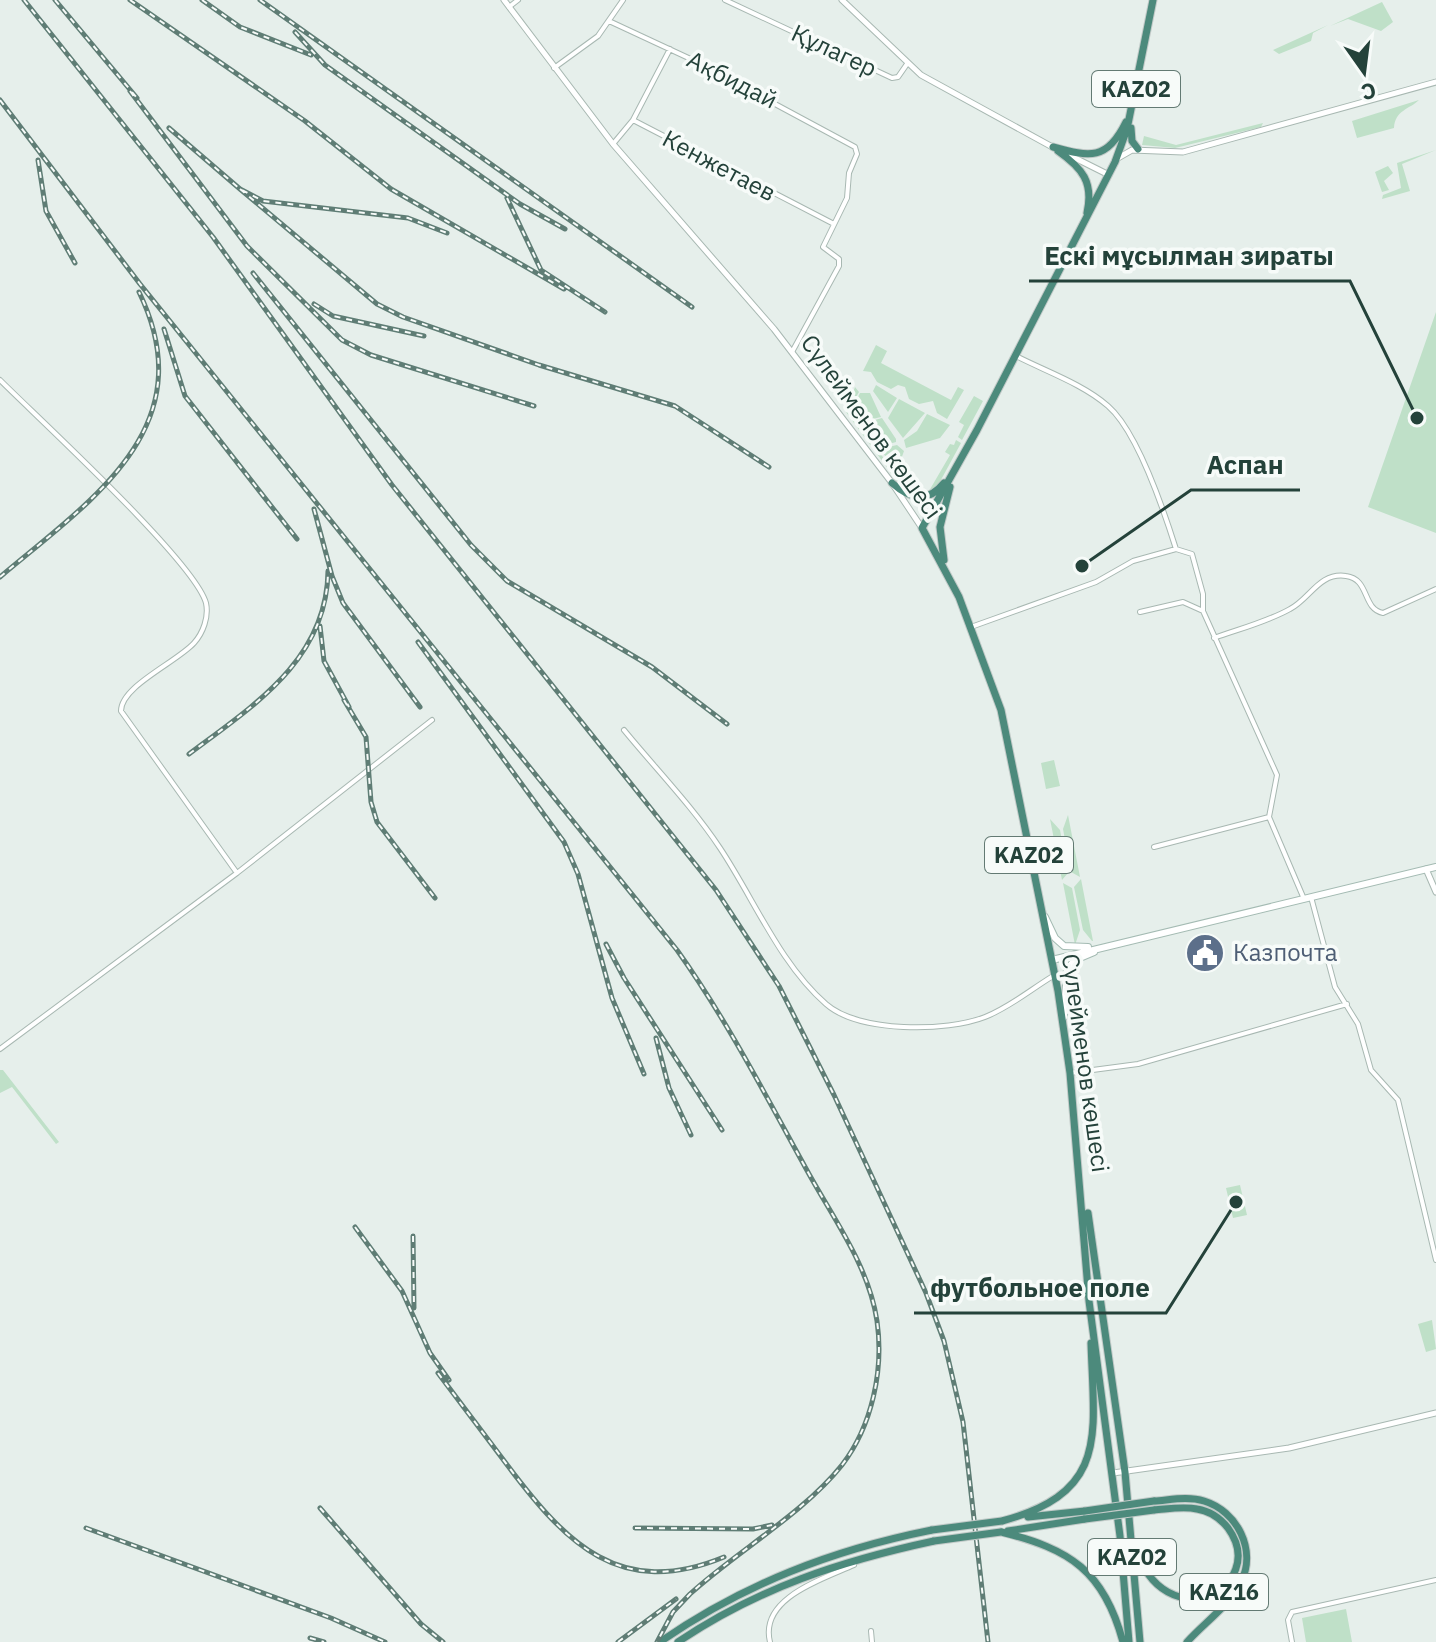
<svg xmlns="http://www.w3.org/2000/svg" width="1436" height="1642" font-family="'IBM Plex Sans',sans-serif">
<rect width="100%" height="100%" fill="#e6efeb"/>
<path fill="#bfe0c8" d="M1382 2 1393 22 1381 31 1348 19 1330 26Z
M1328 25 1313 33 1311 41 1279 54 1273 50Z
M1419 100C1410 109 1395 110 1394 128L1357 138 1352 121Z
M1263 123 1261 127 1175 148 1142 145 1144 136 1176 145Z
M1436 150 1402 164 1410 191 1382 199 1383 195 1401 188 1397 163Z
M1388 166 1393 173 1384 181 1389 190 1382 192 1375 172Z
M1436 312V533L1368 507Z
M876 345 887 351 881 363 951 400 958 387 964 390 947 419 937 413 933 401 919 404 909 399 905 387 898 385 891 389 877 382 871 372 863 371Z
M876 385 897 398 888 412 873 391Z
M855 387 859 392 847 412 910 491H929L950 455 945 452 950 444 954 445 956 440 961 443 936 489 924 497 903 489 846 412Z
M860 393H870L881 417 860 422 851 411Z
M974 396 983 401 962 440 958 437 964 425 959 422Z
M899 399 925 413 903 438 888 418Z
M927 414 950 425 940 438 906 448 904 440 917 431Z
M882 418 896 439V442L878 447 861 424Z
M897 445 904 451 899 465 901 477 880 449Z
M1054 760 1060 786 1046 789 1041 763Z
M1068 815 1080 877 1071 872 1063 829Z
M1050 819 1060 830 1068 873 1062 880Z
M1081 879 1093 941H1092L1083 930 1074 887Z
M1063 883 1072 888 1080 930 1075 945Z
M0 1070H3L59 1142 56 1144 12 1087 0 1093Z
M1240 1185 1247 1215 1233 1218 1226 1188Z
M1432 1320 1436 1349 1426 1352 1418 1324Z
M1346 1609 1352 1642H1306L1302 1618Z"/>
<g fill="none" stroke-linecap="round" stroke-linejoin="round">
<g stroke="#a8b8b2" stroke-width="6">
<path id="minor" d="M725 0 892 78 898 77 907 64
M509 7 518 0
M609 21 695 61 855 147 857 154 849 173 847 198 823 247 839 259V266L792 352
M554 68 598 36 623 0
M633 120 670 49
M613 144 633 120 834 224
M0 380C39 419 195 562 206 603 209 617 203 633 194 643 177 662 121 686 121 711L237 873
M1176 549 1192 554 1203 594V611
M1140 612 1183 602 1203 611 1277 775 1269 817
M971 627 1096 582 1133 561 1176 549C1164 511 1138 432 1108 406 1083 384 1045 371 1016 356
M1214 638C1239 629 1267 622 1290 609 1310 599 1319 572 1346 576 1370 579 1362 609 1383 613L1436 589
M624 730C656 769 692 806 720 848 754 899 780 964 826 1004 859 1033 947 1032 985 1017 1010 1007 1030 990 1053 976
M1154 847 1269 817 1304 899
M1311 897 1335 987 1358 1024 1371 1070 1398 1100 1436 1260
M0 1049 237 873 432 720
M1070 1073 1138 1064 1347 1004
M871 1631 872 1642
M770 1642C759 1598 823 1579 854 1565
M1292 1642 1288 1620 1292 1612 1436 1580"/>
</g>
<g stroke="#a8b8b2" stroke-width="7">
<path id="tertiary" d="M504 0 613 144 774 329 892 483 922 528
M842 0 921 75 1056 149
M1065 153 1109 175
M1118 158 1132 150 1183 152 1436 82
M1426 869 1436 892
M1113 1473 1289 1448 1436 1413"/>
</g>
<g stroke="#a4bbb3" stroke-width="8">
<path id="secondary" d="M1045 917 1055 938 1064 946 1088 947
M1052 960 1436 867
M1064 1017 1067 969 1075 960 1094 952"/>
</g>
<g stroke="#c2cac8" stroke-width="9">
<path id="trunk" d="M1131 128 1132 141 1138 149
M1053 147C1090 157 1107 161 1126 122
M1058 151C1082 168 1094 182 1087 213
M892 483C910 499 927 504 944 483
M944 560 940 527 950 487
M1088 1213 1125 1472 1140 1642
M1154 1501C1170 1500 1188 1496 1204 1501 1237 1511 1257 1550 1241 1582 1230 1605 1204 1623 1187 1642
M1028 1517 1085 1511
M1002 1521C1109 1492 1094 1436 1091 1343
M1008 1531 1085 1519
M1001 1532C1070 1549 1104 1571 1123 1642
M1135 1546C1164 1642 1271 1587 1228 1528 1220 1518 1210 1511 1197 1509 1183 1506 1168 1509 1154 1510
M660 1642C744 1584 832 1550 932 1530
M678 1642C758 1588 841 1561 934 1541
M1129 1642 1120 1536 1089 1301 1070 1073 1058 991 1001 710 959 597 922 528 977 430 1115 162 1127 129 1153 0"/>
</g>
<use href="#minor" stroke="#fff" stroke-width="4"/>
<use href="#tertiary" stroke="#fff" stroke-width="5"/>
<use href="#secondary" stroke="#fff" stroke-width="6"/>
<use href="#trunk" stroke="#4c8a7c" stroke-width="7"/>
<g stroke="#5f7d75" stroke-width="5">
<path id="rail" d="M24 0 213 237 392 485 716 890 779 986 834 1095 926 1293 944 1341 963 1422 988 1642
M55 0 137 98
M130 0 305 121 391 189 564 289
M202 0 240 27 311 55
M260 0 692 307
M295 32 325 65 520 204 565 229
M130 91 247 246 342 340 371 355 534 406
M0 100 140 284 677 950C727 1020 767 1098 809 1174 835 1221 869 1267 877 1321 884 1370 872 1426 842 1465 803 1514 737 1551 690 1594L673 1612 657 1642
M169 128 240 189 263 201 408 218 447 233
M38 160 46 211 75 263
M240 189 377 304 403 317 539 365 675 406 769 467
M507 198 541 270 605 312
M253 273 471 545 507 581 652 667 727 724
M314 304 333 316 424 336
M164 329 185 396 297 539
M314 509 332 576 343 603 420 707
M0 577C91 500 205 428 139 292
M320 626 324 661 349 707
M418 642 564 842 578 874 612 998 644 1074
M344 700 366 737 371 802 377 822 435 898
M189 754C253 706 327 660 328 571
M606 944 624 978 722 1130
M656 1038 669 1088 691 1135
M355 1227 402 1291 430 1353 449 1380
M413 1236 414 1308
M438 1373C461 1404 485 1435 508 1466 566 1543 620 1600 724 1557
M320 1508 421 1624 443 1642
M86 1528 331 1618 385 1642
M635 1528 753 1529 772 1525
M310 1638 324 1642
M618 1642 676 1599"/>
</g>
<use href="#rail" stroke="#f7fbf9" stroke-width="2" stroke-dasharray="6" stroke-linecap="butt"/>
<g stroke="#c2cac8" stroke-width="9" stroke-linecap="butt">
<path id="trunk-bridge" d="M1085 1511 1154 1501
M1085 1519 1154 1510
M932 1530 1002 1521
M934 1541 1001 1532"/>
</g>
<use href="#trunk-bridge" stroke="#4c8a7c" stroke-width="7"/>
</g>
<defs>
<g id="civic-disc" transform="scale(2)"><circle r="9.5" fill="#5c6f8a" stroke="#f7fbf9"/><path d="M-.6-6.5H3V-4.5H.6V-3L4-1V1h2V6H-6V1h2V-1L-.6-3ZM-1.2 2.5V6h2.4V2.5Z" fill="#fff"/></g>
</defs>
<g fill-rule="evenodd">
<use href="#civic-disc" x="1205" y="953"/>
</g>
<g text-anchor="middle" stroke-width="7" stroke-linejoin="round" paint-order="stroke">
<g fill="#f7fbf9" stroke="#637a73" stroke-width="2">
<rect x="1092" y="71" width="88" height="36" rx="6"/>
<rect x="985" y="837" width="88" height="36" rx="6"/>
<rect x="1088" y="1539" width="88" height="36" rx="6"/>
<rect x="1180" y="1574" width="88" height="36" rx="6"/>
</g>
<g font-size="22" font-weight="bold" fill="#24423a">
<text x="1136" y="97">KАZ02</text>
<text x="1029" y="863">KАZ02</text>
<text x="1132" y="1565">KАZ02</text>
<text x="1224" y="1600">KAZ16</text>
</g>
<g font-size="24" fill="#24423a" stroke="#f7fbf9">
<text transform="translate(834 51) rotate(25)" y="8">Құлагер</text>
<text transform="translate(732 80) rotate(27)" y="8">Ақбидай</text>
<text transform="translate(719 166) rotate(28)" y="8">Кенжетаев</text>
<text transform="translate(871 427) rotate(54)" y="8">Сүлейменов көшесі</text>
<text transform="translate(1085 1063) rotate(82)" y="8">Сүлейменов көшесі</text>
</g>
<g font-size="24" fill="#4e5e75" stroke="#f7fbf9" text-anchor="start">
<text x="1233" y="961">Казпочта</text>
</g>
</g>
<path fill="none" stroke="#24423a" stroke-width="3" d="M1417 418L1350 281H1029M1082 566L1191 490H1300M1236 1202L1166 1313H914"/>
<g fill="#24423a" stroke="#f7fbf9" stroke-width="3">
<circle cx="1417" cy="418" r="8"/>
<circle cx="1082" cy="566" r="8"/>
<circle cx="1236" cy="1202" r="8"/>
</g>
<g font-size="26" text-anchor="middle" font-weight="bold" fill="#24423a" stroke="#f7fbf9" stroke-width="7" stroke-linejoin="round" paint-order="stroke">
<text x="1189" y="265">Ескі мұсылман зираты</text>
<text x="1245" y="474">Аспан</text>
<text x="1040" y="1297">футбольное поле</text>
</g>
<g transform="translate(1364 72) rotate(166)" stroke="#f7fbf9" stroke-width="6" paint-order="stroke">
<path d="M0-6L14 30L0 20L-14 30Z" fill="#24423a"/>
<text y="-12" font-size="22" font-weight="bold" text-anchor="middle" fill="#24423a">С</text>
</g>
</svg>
